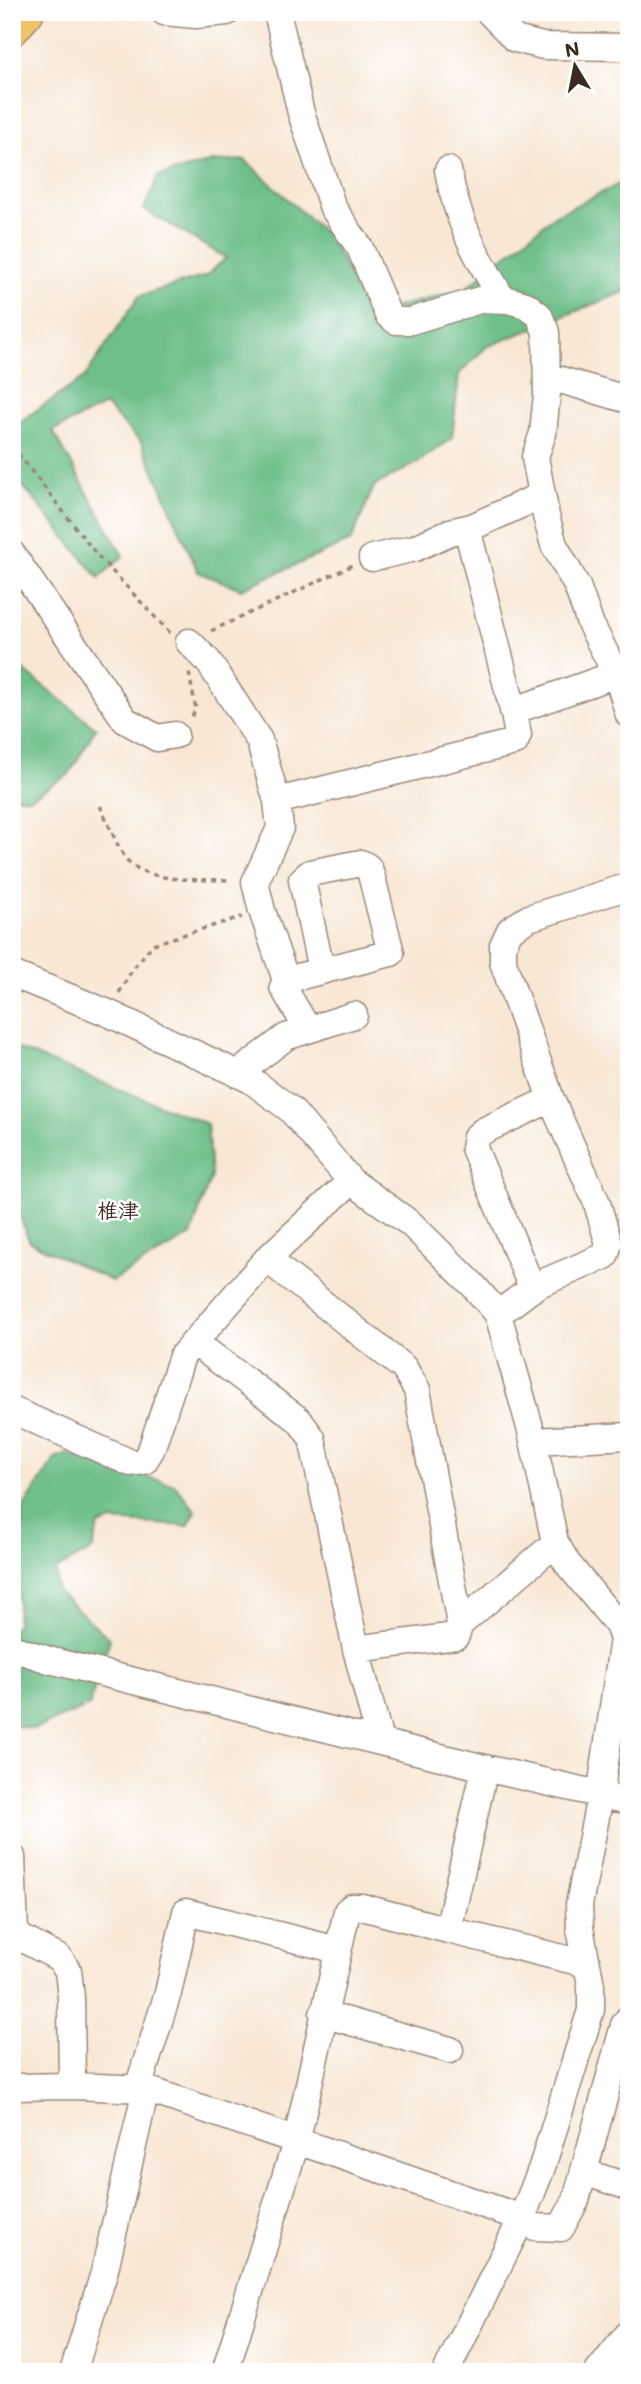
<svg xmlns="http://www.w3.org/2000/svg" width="641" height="2384" font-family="Mali,'Klee One',sans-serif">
<rect width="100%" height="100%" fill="#fff"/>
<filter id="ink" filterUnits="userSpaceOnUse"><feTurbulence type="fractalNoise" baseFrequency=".0143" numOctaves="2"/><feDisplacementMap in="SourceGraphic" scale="14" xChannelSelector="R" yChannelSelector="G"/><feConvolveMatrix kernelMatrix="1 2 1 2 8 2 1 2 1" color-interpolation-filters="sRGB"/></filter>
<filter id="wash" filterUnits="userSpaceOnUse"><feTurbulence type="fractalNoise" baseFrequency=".00686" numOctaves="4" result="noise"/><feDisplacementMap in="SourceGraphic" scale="28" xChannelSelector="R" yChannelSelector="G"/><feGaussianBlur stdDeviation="1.57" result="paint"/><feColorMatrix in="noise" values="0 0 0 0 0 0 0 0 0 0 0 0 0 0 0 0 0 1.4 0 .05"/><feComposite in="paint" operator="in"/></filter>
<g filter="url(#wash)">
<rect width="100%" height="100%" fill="#f8e7d4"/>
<path fill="#6ebf8a" stroke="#547454" stroke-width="2" d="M245 160 329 237 370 314 465 289 554 216 629 179V290L486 347 459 374 452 438 417 463 374 486 351 541 241 589 198 572 142 443 105 405 53 431 123 556 99 578 12 473V427L84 378 139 296 206 276 226 258 144 209 158 176 211 162Z
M12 661 96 728 69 774 30 798 12 796Z
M12 1043 15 1048 207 1124 211 1176 191 1235 112 1281 30 1242 12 1196Z
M67 1454 175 1485 196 1511 188 1526 112 1521 98 1526 93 1549 56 1570 57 1591 110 1639 89 1706 34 1729 12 1725V1629L17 1625 22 1510 55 1459Z"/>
</g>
<g filter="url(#ink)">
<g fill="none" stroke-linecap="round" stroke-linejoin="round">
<g stroke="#9a8879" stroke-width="29">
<path id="minor" d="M164 12 196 15 227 12
M277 12 301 113 333 208 360 248 388 315 396 321H411L483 299 508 300 526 305 539 315 546 332 547 394 543 433 535 457 546 516 554 545 577 586 590 623 618 678 629 715
M489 12 515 39 543 46 629 47
M448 170C457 222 476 255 503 300
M547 376 629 400
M12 554 125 720 157 738 175 735
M372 558 415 548 450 532 472 527 542 495
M189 642 208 661 259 740 277 801 280 828 255 882 262 911 286 980
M513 711 616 674
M277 801 515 742 518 735 514 714 467 528
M12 974 108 1013 251 1080 291 1110 351 1181 411 1224 472 1284 498 1314 531 1431 555 1542 567 1563 618 1625 623 1639 600 1796 579 1905 580 1928 591 1985V2010L542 2167 522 2218 446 2372
M307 1028 283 987 286 980 391 953 371 874 368 867 361 863 310 873 302 880 321 970
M237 1074 286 1037 354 1015
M267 1259 404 1368 417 1390 460 1624 456 1636 356 1649
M532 1288 474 1148 476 1137 483 1131 551 1099
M498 1314 537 1285 605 1256 609 1244 597 1203 551 1099 503 962V945L510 930 529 918 629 886
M194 1342 299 1420 312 1438 356 1649 380 1741
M12 1410 131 1463 144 1461 151 1450 182 1356 267 1259 351 1181
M533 1441 629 1436
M460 1624 545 1552 558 1547
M12 1648 49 1660 485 1768 629 1801
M12 1857 15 1932 23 1939 59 1958 68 1970 71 1997 72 2086
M448 1930 587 1964
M323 2014 450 2050
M12 2087 72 2086 146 2089 522 2218 535 2227 561 2228 576 2200 624 2025 629 2018
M138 2088 168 1993 186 1912 338 1950
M584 2172 629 2187
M73 2372 104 2273 146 2089
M225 2372 297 2139 347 1911 352 1907H362L448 1930 485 1768
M598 2372 629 2333"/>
</g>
<g stroke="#9a8879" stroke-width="36">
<path id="major" d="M12 29 27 12"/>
</g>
<path stroke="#9a8879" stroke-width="3.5" stroke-dasharray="5 5" stroke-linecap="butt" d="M12 446 97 555 171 634
M211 631 353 565
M189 673 196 709 190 720
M100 806C109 823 116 846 127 860 148 884 203 879 232 880
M119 993 132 970 153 944 242 917"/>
<use href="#minor" stroke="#fff" stroke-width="26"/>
<use href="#major" stroke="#efc469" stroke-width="33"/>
</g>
</g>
<g text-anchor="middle" stroke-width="5" stroke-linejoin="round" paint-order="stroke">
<g font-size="21" font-weight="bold" fill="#3b2a1e" stroke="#fff">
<text x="118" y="1218">椎津</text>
</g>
</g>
<rect width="641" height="2384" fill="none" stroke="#fff" stroke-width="42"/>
<g transform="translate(575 66) rotate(350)" stroke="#ffffff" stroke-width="5" paint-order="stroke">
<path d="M0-5L12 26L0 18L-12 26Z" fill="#3b2a1e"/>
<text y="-10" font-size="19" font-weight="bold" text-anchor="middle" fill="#3b2a1e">N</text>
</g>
</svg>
